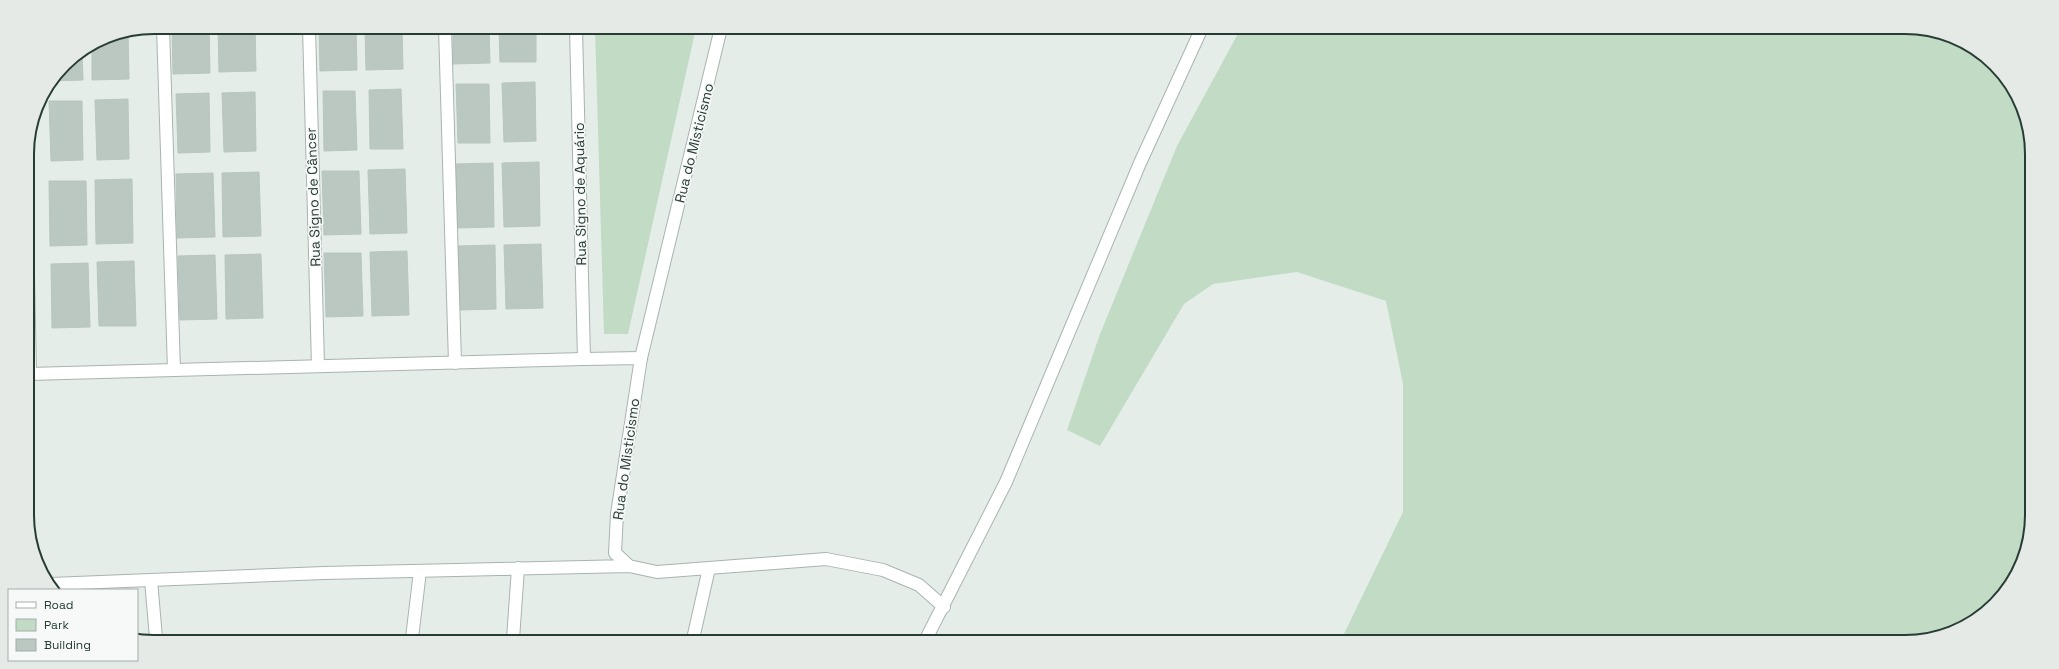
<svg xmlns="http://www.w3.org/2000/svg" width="2059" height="669" font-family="'Space Grotesk',sans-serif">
<rect width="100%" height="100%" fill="#e5ede9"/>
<path fill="#c1dbc5" d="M595 28H696L628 334H604Z
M1240 30 1938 31 1975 48 2000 70 2030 130 2028 548 2010 586 1982 616 1953 632 1913 642 1341 640 1403 512V384L1386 301 1297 272 1213 284 1184 304 1100 446 1067 430 1100 334 1177 146Z"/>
<path fill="#bbc7c1" stroke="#b8c6bf" d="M172 27H209L210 73 173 74Z
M218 27H255L256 71 219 72Z
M319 27H356L357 70 320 71Z
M365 28H402L403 69 366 70Z
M453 28H489L490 63 453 64Z
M499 28H536V62H500Z
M128 32 129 79 92 80V46L106 37Z
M82 52 83 80 52 81 64 64Z
M535 82 536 141 504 142 502 83Z
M456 84H489L490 143H458Z
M401 89 403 149H370L369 90Z
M323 91H355L357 150 324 151Z
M255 92 256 151 224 152 222 93Z
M209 93 210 152 178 153 176 94Z
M128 99 129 159 97 160 95 100Z
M49 101H82L83 160 51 161Z
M539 162 540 226 504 227 502 163Z
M493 163 494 227 458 228 456 164Z
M405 169 407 233 370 234 368 170Z
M322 171H359L361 234 324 235Z
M259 172 261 236 223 237 222 173Z
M213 173 215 237 177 238 176 174Z
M132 179 133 243 96 244 95 180Z
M49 181H86L87 245 50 246Z
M541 244 543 308 506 309 504 245Z
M495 245 496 309 460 310 458 246Z
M407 251 409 315 372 316 370 252Z
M324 253H361L363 316 326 317Z
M261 254 263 318 226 319 225 255Z
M215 255 217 319 180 320 178 256Z
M134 261 136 326H99L97 262Z
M88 263 90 327 52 328 51 264Z"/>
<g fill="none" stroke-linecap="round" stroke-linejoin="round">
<g stroke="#a8b4af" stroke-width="14">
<path id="minor" d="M163 27 174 370
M309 27 318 366
M445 28 455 363
M576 28 584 359 641 358 617 514 615 553 629 566 657 572 826 559 883 570 919 585 944 607
M28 274 30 374
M151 580 156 638
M51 584 324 573 629 566
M412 638 420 571
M513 639 518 568
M693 639 709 568
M926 639 1006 482 1140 163 1201 30"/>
</g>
<g stroke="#a8b4af" stroke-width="14">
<path id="tertiary" d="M641 358 721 28
M29 374 584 359"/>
</g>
<use href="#minor" stroke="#fff" stroke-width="12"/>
<use href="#tertiary" stroke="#fff" stroke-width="12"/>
</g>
<g text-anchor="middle" stroke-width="3.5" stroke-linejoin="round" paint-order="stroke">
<g font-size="14" fill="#273c34" stroke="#f6f9f7">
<text transform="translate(694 143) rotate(-76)" y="5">Rua do Misticismo</text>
<text transform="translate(580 194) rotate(-91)" y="5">Rua Signo de Aquário</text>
<text transform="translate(313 197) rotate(-92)" y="5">Rua Signo de Câncer</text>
<text transform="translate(626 459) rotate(-82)" y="5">Rua do Misticismo</text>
</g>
</g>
<path d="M0 0H2059V669H0ZM154 34H1905A120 120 0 0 1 2025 154V515A120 120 0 0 1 1905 635H154A120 120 0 0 1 34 515V154A120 120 0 0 1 154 34Z" fill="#e5eae7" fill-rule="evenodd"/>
<path fill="none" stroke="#273c34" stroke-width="2" d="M154 34H1905A120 120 0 0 1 2025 154V515A120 120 0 0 1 1905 635H154A120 120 0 0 1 34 515V154A120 120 0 0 1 154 34Z"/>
<rect x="8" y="589" width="130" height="72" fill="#f6f9f7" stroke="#a3ada9"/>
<rect x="16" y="602" width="20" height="6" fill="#ffffff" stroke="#a3ada9"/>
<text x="44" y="609" font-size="12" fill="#273c34">Road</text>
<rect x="16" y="619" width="20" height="12" fill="#c1dbc5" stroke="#a3ada9"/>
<text x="44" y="629" font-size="12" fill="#273c34">Park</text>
<rect x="16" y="639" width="20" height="12" fill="#bbc7c1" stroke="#a3ada9"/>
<text x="44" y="649" font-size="12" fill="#273c34">Building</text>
</svg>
